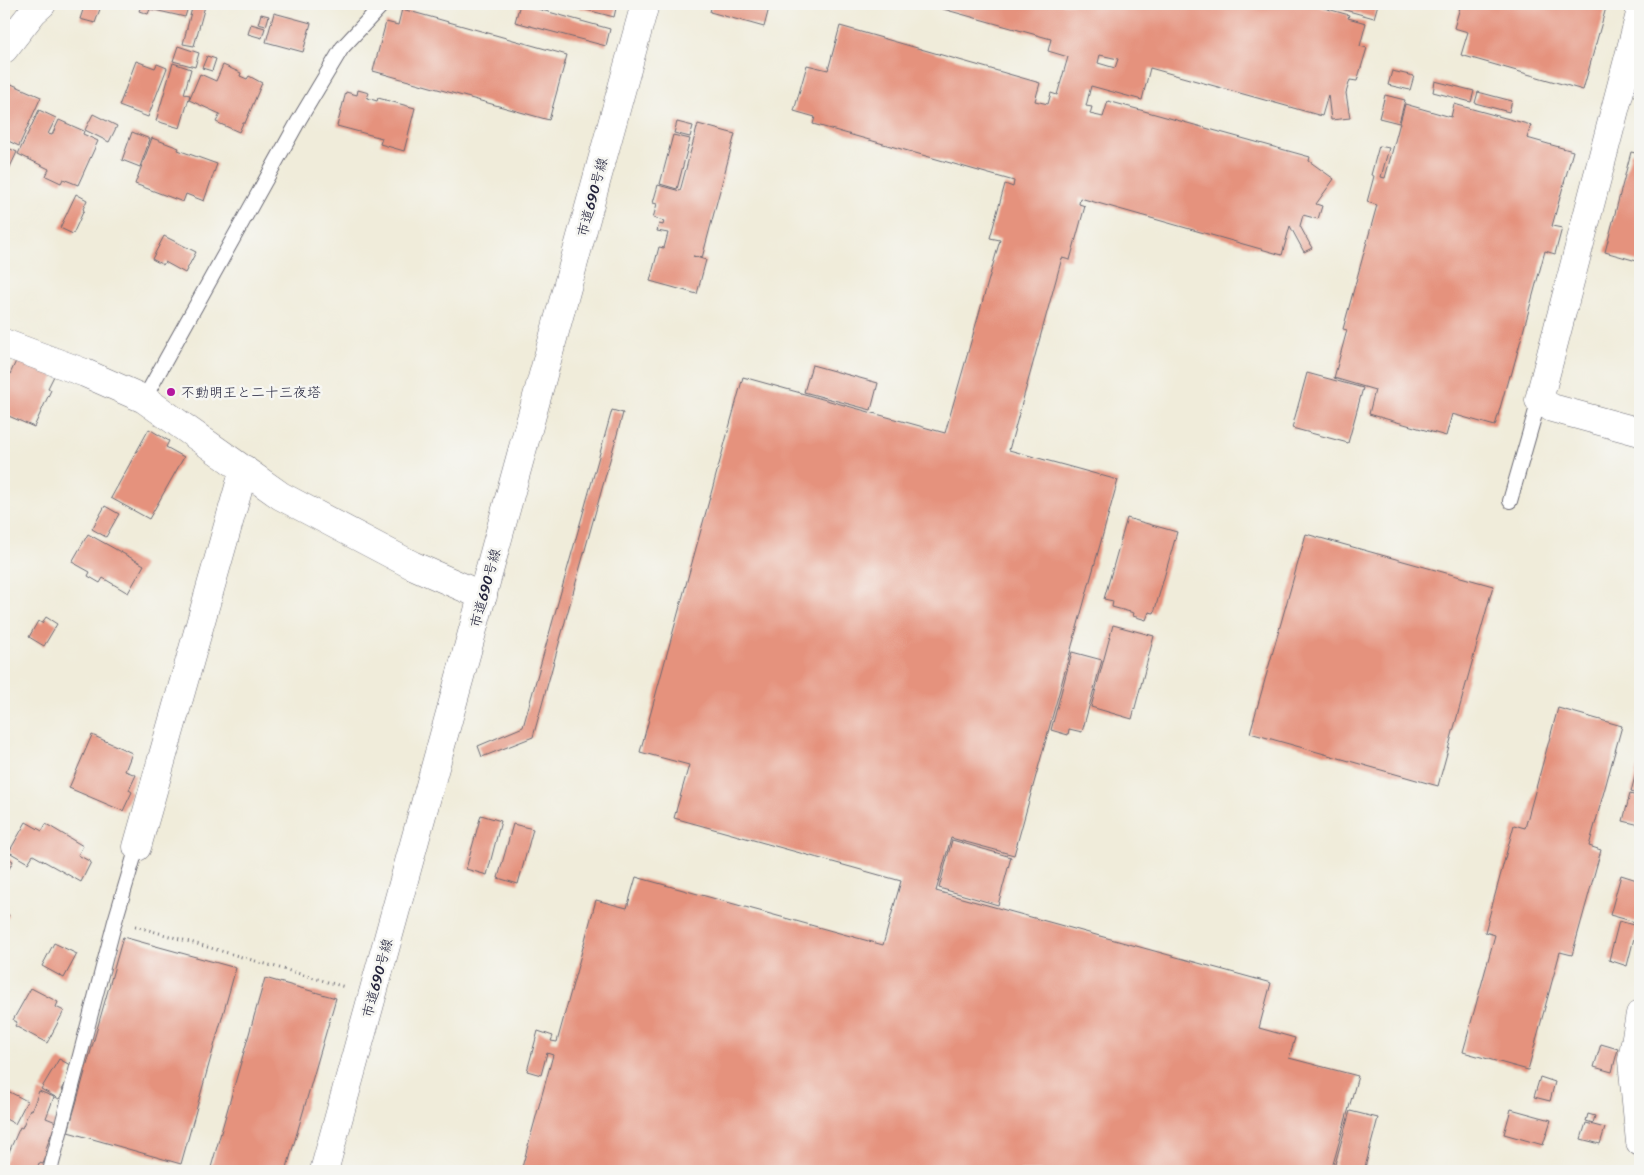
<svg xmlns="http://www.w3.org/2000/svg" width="1644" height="1175" font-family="Sriracha,'Klee One',sans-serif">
<rect width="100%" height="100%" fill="#f6f6f2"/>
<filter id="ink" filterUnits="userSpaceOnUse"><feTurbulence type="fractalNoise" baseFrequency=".02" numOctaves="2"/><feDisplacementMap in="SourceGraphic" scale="10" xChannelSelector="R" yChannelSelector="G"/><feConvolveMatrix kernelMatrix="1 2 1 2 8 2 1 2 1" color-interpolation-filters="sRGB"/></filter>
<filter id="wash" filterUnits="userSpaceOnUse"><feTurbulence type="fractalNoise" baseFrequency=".0096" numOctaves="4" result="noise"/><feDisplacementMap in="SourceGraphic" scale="20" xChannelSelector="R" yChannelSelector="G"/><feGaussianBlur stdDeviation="1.12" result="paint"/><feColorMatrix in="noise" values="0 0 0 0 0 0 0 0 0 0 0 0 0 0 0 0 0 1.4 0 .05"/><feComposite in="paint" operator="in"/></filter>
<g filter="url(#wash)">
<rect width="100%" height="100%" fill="#f0ecda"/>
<g id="blocks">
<path fill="#e5927d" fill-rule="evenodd" d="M85 4 100 9 95 23 80 19Z
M133 4H189L185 17 150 9 148 14 139 11 141 6Z
M193 4H209L208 7 205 6 194 46 183 44Z
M520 4 610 29 606 46 515 22Z
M564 4H617L614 17Z
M712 4H770L764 27 710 12Z
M925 4H1310L1349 15 1348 18 1366 23 1360 46 1367 48 1357 81 1350 80 1346 93 1350 118 1331 120 1328 95 1322 116 1150 68 1142 100 1091 86 1086 106 1092 107 1090 114 1103 117 1108 101 1310 157 1309 161 1334 179 1316 204 1322 206 1318 219 1303 215 1300 226 1312 248 1304 252 1290 226 1282 255 1080 198 1079 204 1085 206 1070 260 1062 258 1009 450 1118 480 1014 855 951 838 936 891 1271 983 1259 1028 1295 1038 1289 1058 1358 1076 1331 1171H521L553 1055 547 1053 541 1075 527 1071 538 1031 553 1036 551 1041 557 1042 596 900 627 908 636 877 883 945 901 881 674 818 689 765 640 752 743 377 945 433 1000 240 990 238 1005 184 1013 187 1014 181 813 124 815 117 794 111 807 65 828 70 840 26 1040 83 1035 101 1048 104 1051 93 1057 95 1068 57 1048 51 1051 39ZM1100 55 1118 59 1115 68 1098 63Z
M1323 4H1378L1374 18Z
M1461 4H1607L1583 90 1461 55 1468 32 1454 28Z
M402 9 567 55 549 120 373 71 386 22 398 25Z
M274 13 311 23 303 52 266 42Z
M261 14 269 16 266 26 258 24Z
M251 24 265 28 262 38 248 34Z
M178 46 199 53 195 67 173 61Z
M207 56 216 59 212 71 202 68Z
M136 61 155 68 157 64 167 68 148 117 119 106Z
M173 63 191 69 184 94 190 95 180 128 156 121Z
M223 65 241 73 240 76 247 79 249 76 262 83 245 123H243L239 132 216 122 220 114 189 100 200 74 216 81Z
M1392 71 1414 76 1410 90 1388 85Z
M1435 81 1474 91 1471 102 1433 92Z
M9 83 41 97 19 146 4 139V94Z
M358 90 369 93 367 98 377 101 378 98 415 108 404 151 380 144 382 138 337 126 346 92 357 95Z
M1478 92 1512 101 1509 112 1475 103Z
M1385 95 1405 100 1399 123 1379 118Z
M1405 104 1451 117 1454 104 1531 125 1527 138 1573 151 1552 226 1562 228 1555 254 1545 251 1511 376H1509L1495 426 1452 414 1446 436 1369 414 1375 390 1334 378 1347 330 1343 329 1377 205 1367 202 1374 176 1371 175 1379 146 1389 148 1381 177 1385 178Z
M39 110 56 118 48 134 52 135 59 120 84 131 83 134 98 141 78 185 63 179 61 183 46 176 49 169 18 154Z
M93 114 117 126 109 142 85 130Z
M677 122 693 126 690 137 674 133Z
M698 124 735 134 702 258 693 256 706 260 697 294 650 281 659 247 664 248 668 233 657 231 659 224 663 225 664 221 653 218 657 204 653 203 658 185 680 191Z
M132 132 150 139 140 167 122 160Z
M673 135 690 139 677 189 660 184Z
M152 138 179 148 178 150 217 164 204 201 186 194 183 202 135 184Z
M4 146 17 152 4 180Z
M1631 152 1640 154V262L1605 252Z
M76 194 87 200 83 209 84 210 73 234 60 228Z
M164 236 196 252 185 273 165 262 163 265 152 259Z
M17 359 54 376 48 388 51 390 34 427 4 414V387Z
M812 365 878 383 871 410 804 392Z
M1307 373 1363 388 1348 443 1292 428Z
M612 410 623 413 533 737 482 757 478 746 523 727Z
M149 429 169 441 166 447 184 457 149 519 111 498Z
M105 506 119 514 106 537 92 529Z
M1127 518 1177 532 1154 613 1149 612 1146 620 1133 616 1134 613 1112 607 1113 601 1104 599Z
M88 534 144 565 128 593 103 578 100 583 88 576 90 572 72 562Z
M1306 534 1493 586 1438 786 1250 733Z
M46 617 57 624 44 646 29 637 38 621 42 623Z
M1113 625 1154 636 1132 719 1091 707Z
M1072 652 1102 660 1082 732 1069 729 1068 735 1051 730Z
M1558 708 1622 726 1589 846 1601 850 1572 955 1560 952 1528 1070 1463 1052 1495 935 1485 932 1514 825 1525 828Z
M92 735 132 753 125 771 136 775 129 790 132 792 123 811 69 788Z
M1637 768 1640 769V795L1631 792Z
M1630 794 1640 797V825L1623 821Z
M481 815 501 821 487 875 466 869Z
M26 822 42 831 46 824 83 846 78 855 91 862 81 882 33 855 28 863 9 852Z
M513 824 533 829 518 884 498 878Z
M952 840 1011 857 998 905 939 888Z
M8 858 13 861 9 869 4 866Z
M1621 875 1640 881V902L1635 922 1610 915Z
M4 912 9 915 4 923Z
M1619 921 1637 926 1627 966 1609 960Z
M123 937 236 968 181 1164 68 1132Z
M54 943 77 954 64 978 42 966Z
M265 978 336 998 286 1171H210Z
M31 988 58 1002 56 1007 64 1011 47 1043 15 1026 17 1022 13 1020Z
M1601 1044 1618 1049 1612 1072 1594 1067Z
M59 1059 72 1066 67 1075 69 1077 62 1090 64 1091 59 1099 41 1089Z
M1540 1077 1555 1082 1550 1101 1534 1097Z
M4 1089 27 1101 15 1124 4 1118Z
M39 1091 54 1097 46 1118 56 1122 45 1151 48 1152 43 1164 39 1163 36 1171H20L16 1169 15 1171 6 1168 4 1163 20 1127 22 1128 30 1109 32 1110Z
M1511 1109 1551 1120 1543 1145 1504 1134Z
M1350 1111 1378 1118 1364 1171H1333Z
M1588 1114 1595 1116 1593 1123 1586 1121Z
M1586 1123 1605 1128 1600 1144 1581 1139Z"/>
</g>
</g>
<g filter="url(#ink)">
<use href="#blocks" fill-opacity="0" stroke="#6a6973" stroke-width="1"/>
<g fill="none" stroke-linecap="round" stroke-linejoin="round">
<g stroke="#6a6973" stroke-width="16">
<path id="service" d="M144 399 299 120 342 48 383 4
M1510 501 1539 400
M50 1171 115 921 137 847"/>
</g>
<g stroke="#6a6973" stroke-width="29">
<path id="minor" d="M1640 14 1539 400 1552 408 1640 432
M4 49 33 12 42 4
M4 343 85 373 144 399 281 496 412 565 483 596
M137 847 244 469
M1640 1014 1632 1060 1640 1142"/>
</g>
<g stroke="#6a6973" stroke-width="29">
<path id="tertiary" d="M324 1171 645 4"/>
</g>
<path stroke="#6a6973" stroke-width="3" stroke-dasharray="1 4" stroke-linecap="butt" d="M135 926 345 987"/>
<use href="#service" stroke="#fff" stroke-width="14"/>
<use href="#minor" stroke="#fff" stroke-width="28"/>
<use href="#tertiary" stroke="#fff" stroke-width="28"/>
</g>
</g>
<circle fill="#b5179e" stroke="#f6f6f2" stroke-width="2" cx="171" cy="392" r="5"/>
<g text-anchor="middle" stroke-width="5" stroke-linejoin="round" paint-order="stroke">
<g font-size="14" fill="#22223b" stroke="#f6f6f2">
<text transform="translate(592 197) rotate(-75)" y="5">市道690号線</text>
<text transform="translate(485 588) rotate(-75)" y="5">市道690号線</text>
<text transform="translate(377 978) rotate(-75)" y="5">市道690号線</text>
</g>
<g font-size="14" fill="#22223b" stroke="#f6f6f2" text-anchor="start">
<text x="181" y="397">不動明王と二十三夜塔</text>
</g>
</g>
<rect width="1644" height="1175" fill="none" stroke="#f6f6f2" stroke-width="20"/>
</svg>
